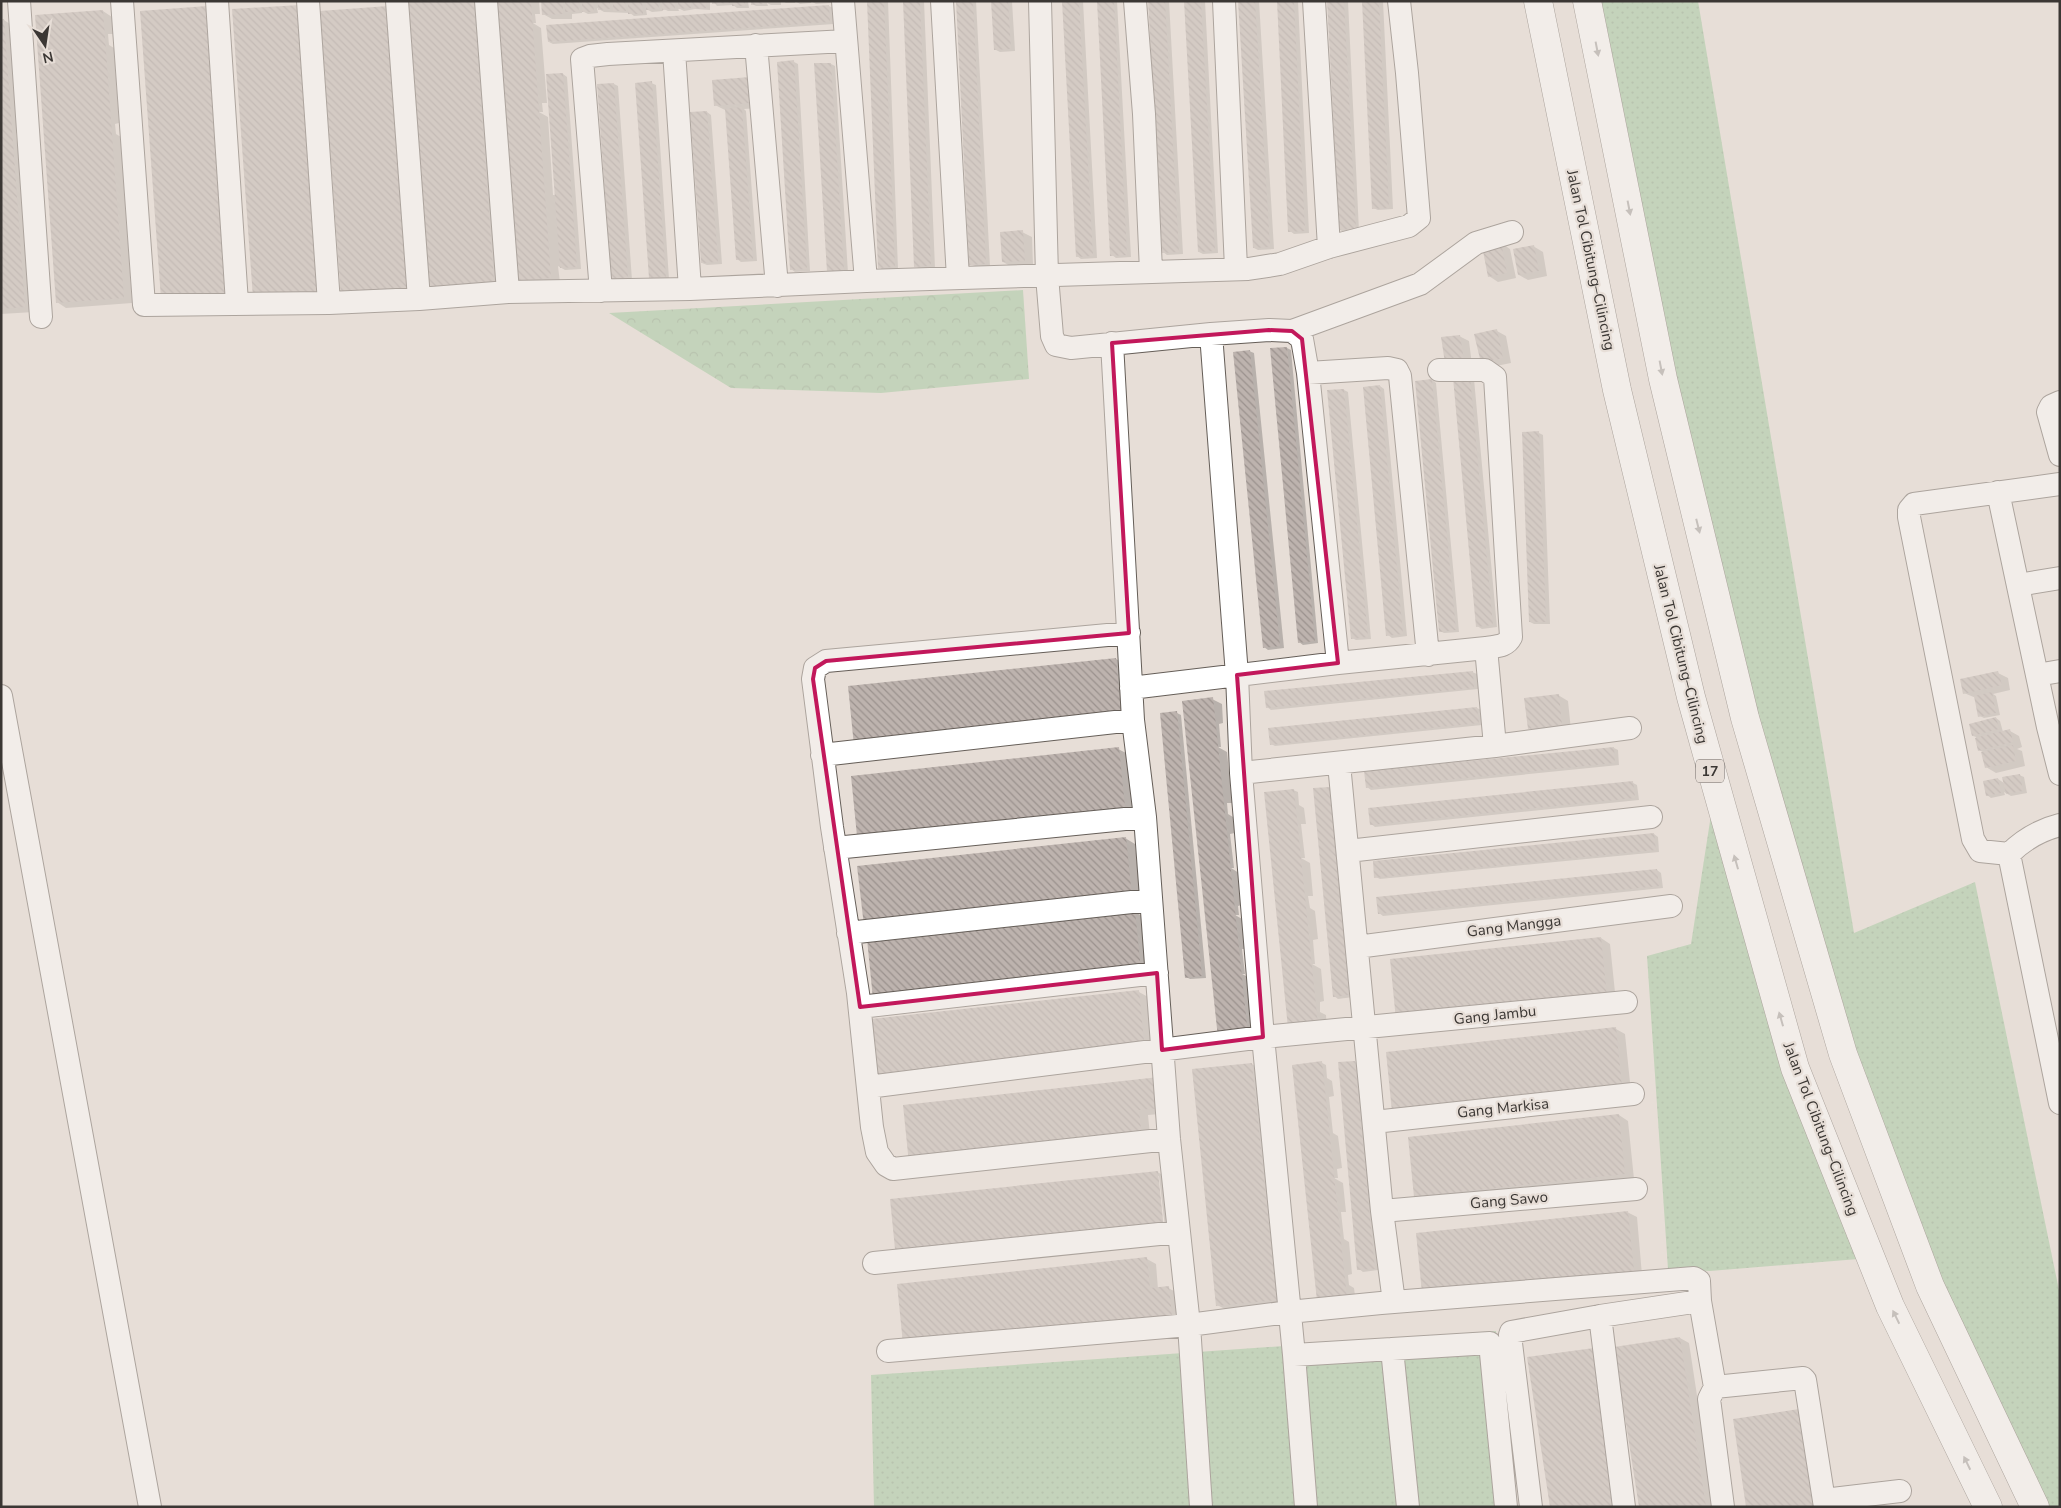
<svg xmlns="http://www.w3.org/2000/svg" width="2061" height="1508" font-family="'Nunito Sans',sans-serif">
<defs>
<pattern id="grass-dots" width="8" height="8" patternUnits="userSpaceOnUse" patternTransform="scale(1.25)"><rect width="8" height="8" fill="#9ac699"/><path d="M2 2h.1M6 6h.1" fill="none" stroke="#7fa27e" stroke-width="1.8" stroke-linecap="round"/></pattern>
<pattern id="forest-crowns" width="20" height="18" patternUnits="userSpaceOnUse" patternTransform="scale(1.25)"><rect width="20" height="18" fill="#9ac699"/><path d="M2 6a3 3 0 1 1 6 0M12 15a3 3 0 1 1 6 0" fill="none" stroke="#7fa27e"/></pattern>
<pattern id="building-back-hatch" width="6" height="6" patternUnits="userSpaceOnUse" patternTransform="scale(1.25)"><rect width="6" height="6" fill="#bdb3ae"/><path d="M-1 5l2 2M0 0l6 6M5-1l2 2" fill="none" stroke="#9b928e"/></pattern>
</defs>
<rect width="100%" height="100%" fill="#e7ded7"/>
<path fill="url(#grass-dots)" d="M1587 1H1698L1854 933 1975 882 2060 1295V1507H2035L1930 1286 1745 718Z
M1715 789 1871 1258 1710 1271 1668 1269 1647 956 1691 944Z
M1496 1331 1516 1507H874L871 1375Z"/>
<path fill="url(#forest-crowns)" d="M1023 290 1029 379 881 393 731 388 609 313Z"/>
<path fill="#0003" d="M408 1H483L503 286 437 291 428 286Z
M496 1H539L540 14H535L536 23H533L541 28 547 103H542L543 112H539L548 117 553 195H556L563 74 567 77 581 269 565 270 558 266 560 283 526 285 516 280Z
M542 1H710V10L695 9 684 11 678 8 679 11H668L662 8 663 11 652 12 646 9 647 15 634 16 630 13 604 12 597 8 598 13 588 14 582 11V13L572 14V19H552L543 14Z
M713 1H748L749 8H737L733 5 717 6Z
M752 1H781V5H771L767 3 768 6H756L752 4Z
M783 1H831V3L816 4 811 1V3L800 4 795 1V3H786Z
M868 1H888L898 269 883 270 879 267Z
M904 1H924L935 268H919L915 266Z
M957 1H976L990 266H975L970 264Z
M992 1H1012L1015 51 1000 52 996 50Z
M1063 1H1083L1097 258 1081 259 1077 256Z
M1098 1H1117L1131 257 1116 258 1112 255Z
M1150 1H1169L1183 254 1167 255 1163 252Z
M1185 1H1205L1218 253 1203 254 1199 252Z
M1240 1H1259L1274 249 1258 250 1254 248Z
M1278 1H1298L1309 233 1294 234 1290 231Z
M1328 1H1348L1359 231 1344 232 1340 230Z
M1363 1H1383L1393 209 1378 210 1373 208Z
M829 6 833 8 834 24 553 44 549 42Z
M103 11 112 17 113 34H108L109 45 114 48 119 123 115 124 116 134 121 137 132 303 66 308 57 302Z
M4 20 13 26 21 132 16 133 17 143 22 146 34 312 1 314V21Z
M794 62 798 64 810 271 795 272 791 269Z
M831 64 835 66 848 273 832 274Z
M713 81 760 108 744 109 746 111 757 261 741 262 737 259 727 111 715 105Z
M651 83 656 85 669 279 654 280 650 277Z
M614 84 618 86 632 280 616 281 612 278Z
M707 112 711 115 722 264 707 265 702 263Z
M1022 232 1032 237 1033 265 1012 267 1003 262Z
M1501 243 1510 249 1516 278 1498 282 1489 276Z
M1533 246 1543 252 1547 276 1528 280 1519 275Z
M1497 331 1506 336 1511 363 1491 367 1476 335Z
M1459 336 1469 341 1472 365 1456 368Z
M1287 348 1291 350 1318 643 1303 645 1299 642Z
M1249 351 1254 353 1284 648 1268 650 1264 647Z
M1454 379H1474L1497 627 1482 629 1477 626Z
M1432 380 1436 383 1459 632 1444 633 1440 631Z
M1380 386 1384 389 1407 636 1392 638 1388 635Z
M1344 390 1348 392 1371 639 1356 640 1352 638Z
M1539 433 1543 435 1550 624H1534L1530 622Z
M1116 659 1125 664 1131 722 849 687Z
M1472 672 1477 674 1478 689 1271 710 1267 707Z
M1998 673 2008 678 2010 690 1993 694 1996 696 2000 715 1984 718 1980 716 1976 698 1964 693Z
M1558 695 1568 701 1571 730 1538 734 1529 728Z
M1212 699 1222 704 1223 723 1219 724 1221 747H1218L1227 752 1232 803H1227L1228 814 1233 817 1235 833 1230 834 1234 868H1231L1239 873 1242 905 1238 906 1239 915H1235L1244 920 1247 949H1242L1245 974H1242L1250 978 1254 1011H1249L1250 1021 1255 1024 1257 1040 1228 1042Z
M1477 708 1481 710 1482 725 1275 746 1271 744Z
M1177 713 1181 715 1206 978 1190 979 1186 977Z
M1996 718 2000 721 2003 732 2010 731 2019 736 2022 747 2017 749 2022 751 2025 766 1996 773 1986 767 1983 752 1979 750 1976 737 1973 736Z
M1614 748 1618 750 1619 765 1371 790 1367 787Z
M1118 749 1128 754 1134 812 867 841Z
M2019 775 2024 777 2027 793 2011 796 2004 792 2005 795 1991 798 1987 795 1998 779 2004 783Z
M1633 783 1637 785 1639 800 1375 827 1371 824Z
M1293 790 1298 792 1299 805 1304 808 1306 824H1301L1305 858H1301L1310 863 1313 896H1308L1310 908 1315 911 1318 939 1313 940 1315 964H1312L1321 969 1324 1001 1320 1002V1012L1326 1015 1327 1030 1299 1033Z
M1314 790 1334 791 1353 997 1338 999 1334 996Z
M1654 834 1658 837 1659 852 1380 879 1376 877Z
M1125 838 1135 844 1141 902 874 930Z
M1657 870 1661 873 1663 888 1383 916 1379 913Z
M1135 912 1144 917 1150 975 884 1003Z
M1601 938 1610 944 1616 1002 1391 960Z
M1139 992 1148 997 1154 1055 879 1078Z
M1616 1029 1625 1034 1631 1092 1403 1117Z
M1355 1062 1359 1064 1378 1270 1363 1272 1359 1269Z
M1322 1063 1326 1065 1327 1078 1332 1081 1334 1096 1329 1097 1333 1133 1338 1136 1342 1168 1337 1169 1338 1178H1334L1343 1183 1346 1212H1341L1344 1239 1349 1242 1352 1274 1348 1275 1349 1285 1354 1288 1356 1303 1327 1306Z
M1252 1064 1256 1067 1268 1180H1265L1273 1185 1286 1304 1227 1310 1217 1305Z
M1159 1079 1171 1113 1148 1115 1151 1145 920 1169Z
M1619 1115 1628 1121 1634 1179 1424 1201 1415 1196Z
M1157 1172 1167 1177 1173 1235 1166 1236 1159 1176H1157Z
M1627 1212 1637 1217 1642 1275 1433 1298Z
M1147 1259 1156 1264 1158 1289 1168 1288 1178 1293 1180 1320 914 1349Z
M1680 1338 1689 1343 1714 1507H1640L1616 1348Z"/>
<path fill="url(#building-back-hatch)" d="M406 1H474L494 281 427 287Z
M495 1H531L551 278 515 281Z
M541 1H563V14L542 15Z
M565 1H578L579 12H565Z
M582 1H593L594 12H582Z
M598 1H610V9L598 10Z
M613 1H625L626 11H613Z
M628 1H642L643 14H628Z
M646 1H658L659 9 646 10Z
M662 1H674L675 9 662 10Z
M678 1H691V8L678 9Z
M692 1H706V8L693 9Z
M712 1H730V3L712 4Z
M732 1H745V6H732Z
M751 1H764V4L751 5Z
M867 1H884L895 267 878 268Z
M903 1H920L931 266 914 267Z
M956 1H973L986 264 969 265Z
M991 1H1008L1011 49 994 50Z
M1062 1H1079L1093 256 1076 257Z
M1097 1H1114L1127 255 1110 256Z
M1148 1H1165L1179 252 1162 253Z
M1184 1H1201L1215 251 1198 252Z
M1238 1H1255L1270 247 1253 248Z
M1277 1H1294L1305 231 1288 232Z
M1327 1H1344L1356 229 1339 230Z
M1362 1H1379L1389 208 1372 209Z
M300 5 320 292 253 298 232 9Z
M829 5 830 22 548 42 546 25Z
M207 6 228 294 161 299 140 11Z
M388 6 408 294 341 299 320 11Z
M103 10 124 298 56 303 35 15Z
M1 19H4L25 307 1 309Z
M794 60 807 269 790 270 777 62Z
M814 63H831L844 271 827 272Z
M563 73 577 267 560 268 546 74Z
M750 77 751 103 714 106 712 80Z
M652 81 666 277 649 278 635 83Z
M614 83 628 278 611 279 597 84Z
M742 107 753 259 736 260 725 109Z
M707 111 718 262 701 263 690 112Z
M1023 230 1025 261 1002 262 1000 232Z
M1501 242 1507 273 1488 277 1482 246Z
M1534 245 1539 271 1518 275 1513 249Z
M1497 329 1503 358 1481 363 1474 334Z
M1460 335 1464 360 1445 363 1441 337Z
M1287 347 1315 641 1298 643 1270 348Z
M1250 350 1280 646 1263 648 1233 352Z
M1470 376 1493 625 1476 627 1453 378Z
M1432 379 1456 630 1439 632 1415 381Z
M1380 385 1403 634 1386 636 1363 387Z
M1344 389 1368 637 1351 639 1327 390Z
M1539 431 1546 622H1529L1522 432Z
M1116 658 1122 718 854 746 848 686Z
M1473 671 1474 688 1266 708 1264 691Z
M1998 671 2002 685 1963 694 1960 679Z
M1992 692 1996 713 1978 717 1974 696Z
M1559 694 1562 725 1528 729 1524 698Z
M1213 697 1248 1035 1218 1038 1182 701Z
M1477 707 1479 723 1270 745 1268 728Z
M1177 711 1202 976 1185 978 1160 713Z
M1996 717 1999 729 1972 736 1969 724Z
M2010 729 2013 742 1978 751 1975 738Z
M2013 745 2016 761 1985 768 1981 752Z
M1119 747 1125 807 857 836 851 776Z
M1614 747 1615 763 1366 788 1364 771Z
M2020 774 2023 791 2006 794 2002 777Z
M1998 778 2001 793 1986 796 1983 781Z
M1633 781 1635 798 1370 825 1368 808Z
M1330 787 1349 995 1333 997 1313 788Z
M1294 789 1318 1025 1288 1028 1264 792Z
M1654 833 1656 850 1374 878 1373 861Z
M1126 837 1132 897 864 926 857 866Z
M1657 869 1659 886 1378 914 1376 897Z
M1135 910 1141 971 873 999 867 939Z
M1601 937 1607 997 1396 1020 1390 959Z
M1139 990 1145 1051 878 1079 871 1019Z
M1616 1027 1622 1087 1392 1112 1386 1052Z
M1322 1061 1347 1298 1317 1301 1292 1065Z
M1355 1061 1375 1269 1357 1270 1338 1062Z
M1252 1063 1277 1300 1216 1306 1192 1069Z
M1159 1077 1162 1108 1139 1110 1142 1140 909 1164 903 1105Z
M1619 1114 1625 1174 1414 1197 1408 1137Z
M1158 1171 1164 1230 896 1259 890 1199Z
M1628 1211 1634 1271 1422 1293 1416 1233Z
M1147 1257 1150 1288 1169 1286 1172 1315 903 1344 897 1284Z
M1680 1337 1706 1507H1639L1614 1347Z
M1594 1348 1618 1507H1550L1527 1357Z
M1799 1409 1814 1507H1746L1733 1419Z"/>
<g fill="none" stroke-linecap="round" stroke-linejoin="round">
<g stroke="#655e58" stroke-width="24">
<path id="street" d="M19 1 41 317
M122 1 144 305 329 303 419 299 508 292 690 289 866 281 1248 269 1280 264 1329 247 1409 226 1419 218 1407 73 1399 1
M217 1 237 303
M308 1 329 303
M397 1 419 299
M486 1 508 292
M843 1 866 281
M942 1 958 278
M1040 1 1047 276 1052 336 1056 345 1071 348 1211 334 1237 675 1241 773 1263 1037 1294 1355 1306 1507
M1135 1 1144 114 1151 271
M1224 1 1236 268
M1314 1 1329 247
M756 45 777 286
M674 51 690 289
M601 291 582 59 590 56 608 54 846 41
M1292 331 1420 284 1476 243 1512 232
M1211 334 1269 330 1292 331 1302 339 1308 373 1338 663
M1112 343 1133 720 1145 817 1169 1139 1189 1325 1201 1507
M1308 373 1388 368 1397 370 1400 376 1428 655
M2060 402 2051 406 2048 412 2060 455
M2060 484 1914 504 1909 510V517L1973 839 1980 851 2009 854C2023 840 2040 830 2060 825
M1998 492 2048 727 2060 774
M2018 585 2060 578
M1129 633 826 661 815 668 813 679 832 827 858 993 872 1127 877 1152 886 1165 893 1169 1169 1139
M1486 648 1495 746
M2037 675 2060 671
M1131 688 1338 663 1486 648C1496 646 1506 647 1511 637L1495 377 1485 370H1439
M1 696 150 1507
M822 755 1133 720
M1339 764 1382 1211 1394 1302
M1241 773 1495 746 1630 728
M835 848 1145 817
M1348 851 1651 817
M2009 854 2060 1103
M848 933 1150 900
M1357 947 1671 906
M860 1007 1157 973
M868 1087 1263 1037 1626 1002
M1374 1122 1633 1094
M1382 1211 1636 1189
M874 1263 1179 1232
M1600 1316 1624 1507
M1392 1349 1408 1507
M888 1351 1189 1325 1289 1312 1381 1303 1694 1278 1699 1281 1700 1301 1715 1387 1709 1399 1723 1507
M1294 1355 1490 1343 1506 1507
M1715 1387 1803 1378 1805 1380 1825 1507
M1824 1500 1900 1491
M1531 1507 1510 1335 1511 1332 1600 1316 1700 1301"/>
</g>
<g stroke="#655e58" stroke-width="29">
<path id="highway" d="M1538 1 1617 390 1691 697 1795 1068 1890 1306 1988 1507
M1587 1 1663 379 1745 718 1843 1054 1930 1286 2035 1507"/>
</g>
<use href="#street" stroke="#fff" stroke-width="22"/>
<use href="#highway" stroke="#fff" stroke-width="28"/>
</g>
<defs><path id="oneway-solid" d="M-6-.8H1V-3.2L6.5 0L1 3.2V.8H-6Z" transform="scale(1.25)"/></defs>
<g fill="#9d9b9a">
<use href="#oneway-solid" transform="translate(1597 49) rotate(79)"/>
<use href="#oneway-solid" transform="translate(1629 208) rotate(79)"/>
<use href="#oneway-solid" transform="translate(1661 368) rotate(79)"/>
<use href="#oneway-solid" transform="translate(1698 526) rotate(76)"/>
<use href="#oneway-solid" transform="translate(1736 862) rotate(-106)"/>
<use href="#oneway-solid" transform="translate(1781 1019) rotate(-106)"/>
<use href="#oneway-solid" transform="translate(1896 1317) rotate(-116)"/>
<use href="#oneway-solid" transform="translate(1967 1463) rotate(-116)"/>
</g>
<path d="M0 0H2061V1508H0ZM1269 330 1292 331 1302 339 1338 663 1237 675 1263 1037 1162 1050 1157 973 860 1007 813 679 815 668 826 661 1129 633 1112 343Z" fill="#e7ded7" fill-opacity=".55" fill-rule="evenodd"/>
<path fill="none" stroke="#c2185b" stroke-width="4" stroke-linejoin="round" d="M1269 330 1292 331 1302 339 1338 663 1237 675 1263 1037 1162 1050 1157 973 860 1007 813 679 815 668 826 661 1129 633 1112 343Z"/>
<g text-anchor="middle" stroke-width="4.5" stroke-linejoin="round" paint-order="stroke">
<rect fill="#e7ded7" stroke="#6f6965" stroke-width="1" x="1696" y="759.5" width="28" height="23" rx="4"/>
<g font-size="14" font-weight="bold" fill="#3b3734">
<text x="1710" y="776">17</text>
</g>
<g font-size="15" fill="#3b3734" stroke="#e7ded7">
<text transform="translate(1591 260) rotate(78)" y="5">Jalan Tol Cibitung–Cilincing</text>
<text transform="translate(1681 654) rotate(76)" y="5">Jalan Tol Cibitung–Cilincing</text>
<text transform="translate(1514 926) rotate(-7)" y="5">Gang Mangga</text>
<text transform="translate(1495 1015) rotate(-6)" y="5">Gang Jambu</text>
<text transform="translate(1503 1108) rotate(-6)" y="5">Gang Markisa</text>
<text transform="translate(1821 1129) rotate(69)" y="5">Jalan Tol Cibitung–Cilincing</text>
<text transform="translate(1509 1200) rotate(-5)" y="5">Gang Sawo</text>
</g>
</g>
<rect width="2061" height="1508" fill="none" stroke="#3b3734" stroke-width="5"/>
<g transform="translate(45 45) rotate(167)" stroke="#e7ded7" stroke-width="4" paint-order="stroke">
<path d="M0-4L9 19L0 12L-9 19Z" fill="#3b3734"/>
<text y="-8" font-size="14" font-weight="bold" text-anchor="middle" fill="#3b3734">N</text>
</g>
</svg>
